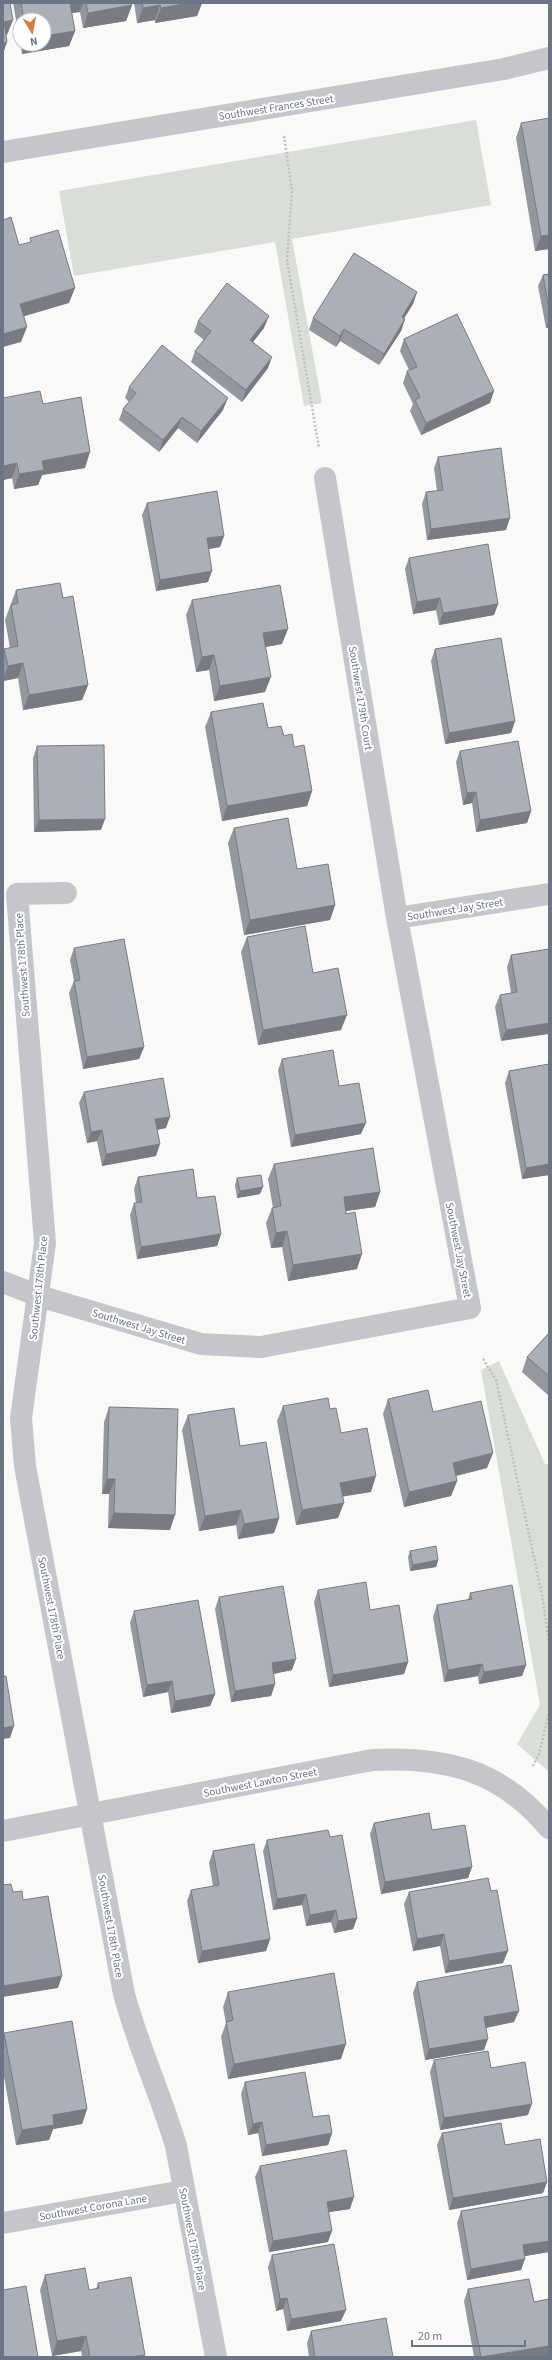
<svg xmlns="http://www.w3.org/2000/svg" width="552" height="2360" font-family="'Source Sans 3',sans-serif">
<rect width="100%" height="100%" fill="#f9faf8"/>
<path fill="#d9ded7" d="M476 120 491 205 292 239 322 403 304 406 275 242 74 276 59 191Z
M499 1361 545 1464H549V1772L517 1744 540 1705 481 1370Z"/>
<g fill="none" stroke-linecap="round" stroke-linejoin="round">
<path stroke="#bcbec1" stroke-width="2.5" stroke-dasharray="2 2" stroke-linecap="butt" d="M284 136 292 190 287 260 319 448
M483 1359 496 1380 542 1595 549 1642
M533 1766 539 1754 549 1713"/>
<path stroke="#c4c6cb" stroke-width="22" d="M3 152 504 69 549 58
M325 478 397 918
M66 893 17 894 45 1243 21 1418 25 1466 124 1994C138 2046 161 2095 176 2146L216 2357
M3 1282 39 1296 201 1344 261 1347 470 1308 397 918 549 894
M3 1831 372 1760C445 1756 501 1770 549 1828
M3 2223 183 2191"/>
</g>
<path fill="#93979e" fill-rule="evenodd" d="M13 3H131L132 5 126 21 83 28 80 12 71 13 75 31 69 46 22 54ZM20 20H44V44H20Z
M134 3H202L197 16 155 23V20L137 23Z
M549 118V249L535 251 516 138 521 123Z
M549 274V327L546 328 538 286 543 275Z
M417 292 413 304 404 318 405 319 401 331 379 365 340 341 336 347 309 330 313 318Z
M198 321 264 328 253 342 268 368 242 402 191 362 195 351 204 340 194 332Z
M404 339 490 403 421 435 410 411 413 404 403 383 407 371 409 370 400 351Z
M129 387 223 410 197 443 178 428 159 452 119 420 123 409 129 402 125 398Z
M3 398 43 404 85 468 42 475 38 485 14 489 12 478 3 480Z
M438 457 506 530 427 540 422 504 426 492 437 491 434 468Z
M147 503 220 547 209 549 208 582 156 591 142 515Z
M409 558 498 604 494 615 439 625 436 610 413 614 405 569Z
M16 590 63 598 88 685 82 700 23 710 18 678 3 681V652L4 649 10 648 5 620Z
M192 600 282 644 266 647 265 692 214 701 209 670 196 672 186 615Z
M435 649 515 721 511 733 445 744 431 661Z
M211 712 268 728 284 736 294 747 312 791 307 806 222 821 205 727Z
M37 746 101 830 34 832 33 758Z
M460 751 531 811 527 823 476 832 472 803 463 805 456 762Z
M234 828 297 869 335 905 330 920 244 935 228 843Z
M247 937 313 973 341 1030 258 1045 241 952Z
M74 948 144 1047 139 1059 83 1069 69 993 74 981 70 960Z
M549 949 501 1041 495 1007 500 995 511 993 507 967 511 955Z
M282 1059 339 1086 361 1134 291 1147 278 1070Z
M549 1064V1175L522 1179 505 1083 509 1071Z
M84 1092 166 1128 157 1130 156 1156 102 1166 97 1141 87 1143 79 1103Z
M274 1164 380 1192 375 1207 346 1211 357 1269 288 1281 282 1247 271 1248 266 1223 272 1208H273L268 1179Z
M138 1177 197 1198 221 1234 217 1246 137 1259 130 1215 134 1203H136L134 1189Z
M237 1178 260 1194 237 1198 235 1185Z
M549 1333V1396L522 1372 527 1357Z
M388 1399 433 1412 487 1468 456 1476 457 1481 451 1496 404 1507 383 1414Z
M283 1406 330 1409 341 1433 371 1492 342 1496 338 1518 296 1525 277 1421Z
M109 1407 170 1530 108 1528 109 1494H102L104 1422Z
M188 1415 240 1446 279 1518 274 1533 238 1539 236 1525 199 1531 182 1430Z
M410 1551 438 1560 436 1567 410 1571 408 1557Z
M318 1590 370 1610 408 1662 404 1674 329 1687 314 1602Z
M470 1593 526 1665 522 1676 479 1684 478 1676 444 1682 433 1617 437 1605 468 1600Z
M219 1597 292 1670 273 1674 275 1684 271 1696 231 1702 215 1609Z
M134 1611 215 1694 210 1706 171 1713 168 1692 143 1697 130 1623Z
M374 1823 432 1830 472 1867 468 1878 381 1894 370 1834Z
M330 1837 357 1918 353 1929 334 1933 331 1922 306 1926 302 1905 273 1910 263 1851 267 1840Z
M213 1851 270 1939 266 1951 198 1963 187 1901 191 1890 213 1886 209 1863Z
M409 1892 503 1963 445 1973 440 1946 413 1951 404 1904Z
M417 1982 514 2022 486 2028 484 2050 425 2060 413 1993Z
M228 1992 341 2059 228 2079 221 2037 226 2023 223 2007Z
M4 2033 87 2109 82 2124 53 2129 49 2140 16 2145 3 2071V2036Z
M434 2060 491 2068 528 2115 440 2130 430 2072Z
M245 2082 313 2117 332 2133 328 2145 262 2156 258 2133 248 2135 241 2094Z
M442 2133 505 2145 547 2182 543 2193 449 2210 437 2145Z
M260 2166 350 2209 329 2212 328 2242 269 2252 255 2177Z
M549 2196V2252L525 2256 521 2270 467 2280 457 2223 461 2211Z
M272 2255 341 2321 287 2331 283 2309 276 2311 268 2267Z
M45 2275 89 2290 96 2289 98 2283 144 2357H82L81 2351 52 2356 40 2290Z
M468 2289 534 2302 549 2299V2356L474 2357 464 2301Z
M311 2331 393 2357H309L307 2343Z"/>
<path fill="#787b81" d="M68 3H83L80 12 64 14Z
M189 3H202L197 16 155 23 161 8Z
M132 5 126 21 83 28 88 13Z
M160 5 155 20 137 23 143 8Z
M13 20 7 35 3 36 4 22Z
M75 31 69 46 22 54 25 44H44V36Z
M7 42 3 54V43Z
M549 235V249L535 251 541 236Z
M75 288 69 303 15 319 20 304Z
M417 292 413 304 398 328 402 317Z
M269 316 264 328 246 351 250 340Z
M405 319 401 331 379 365 384 354Z
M549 319V327L546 328Z
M27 327 21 342 3 347V334Z
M344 329 340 341 336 347 340 336Z
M272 357 268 368 242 402 246 390Z
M494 391 490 403 421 435 426 423Z
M228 398 223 410 197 443 201 431Z
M182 417 178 428 159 452 163 440Z
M90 452 85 468 42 475 38 485 14 489 19 474 42 461Z
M17 463 12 478 3 480V466Z
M510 518 506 530 427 540 431 529Z
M224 536 220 547 203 550 207 538Z
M212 571 208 582 156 591 160 580Z
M440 598 436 610 413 614 417 602Z
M498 604 494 615 439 625 443 613Z
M288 629 282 644 258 648 263 633Z
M214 655 209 670 196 672 202 657Z
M23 663 18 678 3 681V679L8 666Z
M271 677 265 692 214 701 220 686Z
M88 685 82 700 23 710 29 695Z
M515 721 511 733 445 744 449 733Z
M312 791 307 806 222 821 227 806Z
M476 792 472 803 463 805 467 793Z
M531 811 527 823 476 832 480 820Z
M105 819 101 830 34 832 39 820Z
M335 905 330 920 244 935 250 920Z
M347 1015 341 1030 258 1045 263 1030Z
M549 1023V1034L501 1041 506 1030Z
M144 1047 139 1059 83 1069 87 1057Z
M170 1117 166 1128 151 1131 155 1119Z
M366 1123 361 1134 291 1147 295 1135Z
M102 1130 97 1141 87 1143 91 1132Z
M160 1144 156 1156 102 1166 106 1154Z
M549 1164V1175L522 1179 526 1168Z
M263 1187 260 1194 237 1198 240 1191Z
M380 1192 375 1207 338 1212 344 1197Z
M287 1231 282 1247 271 1248 276 1233Z
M221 1234 217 1246 137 1259 141 1247Z
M362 1254 357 1269 288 1281 293 1265Z
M493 1453 487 1468 447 1478 453 1463Z
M376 1476 371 1492 334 1498 340 1483Z
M107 1479H115L109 1494H102Z
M457 1481 451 1496 404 1507 409 1492Z
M344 1503 338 1518 296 1525 302 1510Z
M241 1510 236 1525 199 1531 205 1516Z
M114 1513 175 1515 170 1530 108 1528Z
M279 1518 274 1533 238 1539 244 1524Z
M438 1560 436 1567 410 1571 413 1565Z
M296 1659 292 1670 268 1675 272 1663Z
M408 1662 404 1674 329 1687 333 1675Z
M482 1664 478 1676 444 1682 448 1670Z
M526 1665 522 1676 479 1684 484 1672Z
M172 1681 168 1692 143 1697 147 1685Z
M275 1684 271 1696 231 1702 235 1691Z
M215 1694 210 1706 171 1713 175 1701Z
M14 1726 10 1738 3 1739V1728Z
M472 1867 468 1878 381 1894 385 1882Z
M306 1894 302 1905 273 1910 277 1899Z
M336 1910 331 1922 306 1926 310 1915Z
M357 1918 353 1929 334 1933 338 1921Z
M444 1934 440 1946 413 1951 417 1939Z
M270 1939 266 1951 198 1963 202 1951Z
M508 1951 503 1963 445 1973 449 1961Z
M62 1976 58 1988 3 1997V1986Z
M519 2011 514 2022 480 2029 484 2017Z
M488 2039 484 2050 425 2060 429 2049Z
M346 2044 341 2059 228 2079 234 2064Z
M532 2104 528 2115 440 2130 444 2118Z
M87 2109 82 2124 53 2129 49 2140 16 2145 22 2130 53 2115Z
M262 2122 258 2133 248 2135 253 2124Z
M332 2133 328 2145 262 2156 266 2145Z
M547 2182 543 2193 449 2210 453 2198Z
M354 2197 350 2209 323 2213 327 2202Z
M332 2231 328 2242 269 2252 273 2241Z
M549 2241V2252L519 2257 523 2245Z
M525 2259 521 2270 467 2280 471 2269Z
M287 2298 283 2309 276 2311 280 2299Z
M346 2310 341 2321 287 2331 291 2319Z
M86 2336 81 2351 52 2356 57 2341Z
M549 2346V2356L482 2357Z
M145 2355 144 2357H131Z"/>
<path fill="#abb0b8" stroke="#787b81" d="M3 3H10L13 20 4 22 7 42 3 43Z
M21 3H70L75 31 44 36V20H24Z
M86 3H131L132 5 88 13Z
M142 3H189L161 8 160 5 143 8Z
M549 118V235L541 236 521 123Z
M11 217 19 245 31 242 30 238 58 230 75 288 20 304 27 327 3 334V220Z
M354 253 417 292 402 317 405 319 384 354 344 329 340 336 313 318Z
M549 274V310L543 275Z
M227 283 269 316 250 340 272 357 246 390 195 351 211 331 198 321Z
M457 314 494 391 426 423 415 400 420 397 407 371 417 367 404 339Z
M162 345 228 398 201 431 182 417 163 440 123 409 136 393 129 387Z
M40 391 43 404 81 397 90 452 42 461 44 470 19 474 17 463 3 466V398Z
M501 448 510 518 431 529 426 492 443 490 438 457Z
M217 491 224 536 207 538 212 571 160 580 147 503Z
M488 544 498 604 443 613 440 598 417 602 409 558Z
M60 583 63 598 73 596 88 685 29 695 23 663 8 666 4 649 18 646 11 605 18 603 16 590Z
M280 585 288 629 263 633 271 677 220 686 214 655 202 657 192 600Z
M501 638 515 721 449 733 435 649Z
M263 703 268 728 281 726 284 736 292 734 294 747 304 745 312 791 227 806 211 712Z
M518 741 531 811 480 820 476 792 467 793 460 751Z
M104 745 105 819 39 820 37 746Z
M288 818 297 869 328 864 335 905 250 920 234 828Z
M305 926 313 973 338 968 347 1015 263 1030 247 937Z
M124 939 144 1047 87 1057 74 981 80 980 74 948Z
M549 949V1023L506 1030 500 995 517 992 511 955Z
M333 1050 339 1086 359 1083 366 1123 295 1135 282 1059Z
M549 1064V1164L526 1168 509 1071Z
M163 1078 170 1117 155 1119 160 1144 106 1154 102 1130 91 1132 84 1092Z
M373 1148 380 1192 344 1197 346 1214 355 1212 362 1254 293 1265 287 1231 276 1233 272 1208 281 1206 274 1164Z
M193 1169 197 1198 215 1196 221 1234 141 1247 134 1203 142 1202 138 1177Z
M261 1175 263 1187 240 1191 237 1178Z
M549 1333V1376L527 1357Z
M428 1390 433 1412 481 1401 493 1453 453 1463 457 1481 409 1492 388 1399Z
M328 1398 330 1409 336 1408 341 1433 367 1428 376 1476 340 1483 344 1503 302 1510 283 1406Z
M109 1407 178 1409 175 1515 114 1513 115 1479H107Z
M234 1408 240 1446 266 1442 279 1518 244 1524 241 1510 205 1516 188 1415Z
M436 1546 438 1560 413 1565 410 1551Z
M366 1582 370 1610 399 1605 408 1662 333 1675 318 1590Z
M512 1585 526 1665 484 1672 482 1664 448 1670 437 1605 472 1599 470 1593Z
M283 1586 296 1659 272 1663 275 1684 235 1691 219 1597Z
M198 1600 215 1694 175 1701 172 1681 147 1685 134 1611Z
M3 1676H6L14 1726 3 1728Z
M429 1813 432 1830 465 1825 472 1867 385 1882 374 1823Z
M328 1830 330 1837 342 1835 357 1918 338 1921 336 1910 310 1915 306 1894 277 1899 267 1840Z
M254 1844 270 1939 202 1951 191 1890 219 1885 213 1851Z
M488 1878 491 1891 497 1890 508 1951 449 1961 444 1934 417 1939 409 1892Z
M11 1884 13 1892 22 1891 23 1900 48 1896 62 1976 3 1986V1885Z
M511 1965 519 2011 484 2017 488 2039 429 2049 417 1982Z
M334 1973 346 2044 234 2064 226 2022 233 2020 228 1992Z
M72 2021 87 2109 53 2115 54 2125 22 2130 4 2033Z
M488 2051 491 2068 525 2062 532 2104 444 2118 434 2060Z
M305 2072 313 2117 329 2115 332 2133 266 2145 262 2122 253 2124 245 2082Z
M501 2123 505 2145 540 2139 547 2182 453 2198 442 2133Z
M346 2150 354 2197 327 2202 332 2231 273 2241 260 2166Z
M549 2196V2241L523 2245 525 2259 471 2269 461 2211Z
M334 2244 346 2310 291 2319 287 2298 280 2299 272 2255Z
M85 2268 89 2290 99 2288 98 2283 131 2277 145 2355 131 2357H90L86 2336 57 2341 45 2275Z
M529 2279 534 2302 549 2299V2346L481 2357 468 2289Z
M26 2286 38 2357H3V2290Z
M386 2318 393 2357H315L311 2331Z"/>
<g text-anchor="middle" stroke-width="4" stroke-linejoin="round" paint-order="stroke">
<g font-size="11" fill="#6b7586" stroke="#fff">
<text transform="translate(276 107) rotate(-9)" y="4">Southwest Frances Street</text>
<text transform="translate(361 698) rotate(81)" y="4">Southwest 179th Court</text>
<text transform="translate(455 909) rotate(-9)" y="4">Southwest Jay Street</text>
<text transform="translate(22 965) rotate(-94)" y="4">Southwest 178th Place</text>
<text transform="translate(459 1250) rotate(79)" y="4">Southwest Jay Street</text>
<text transform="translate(38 1288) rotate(-84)" y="4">Southwest 178th Place</text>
<text transform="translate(139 1326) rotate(17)" y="4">Southwest Jay Street</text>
<text transform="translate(52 1608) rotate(79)" y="4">Southwest 178th Place</text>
<text transform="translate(260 1782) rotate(-11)" y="4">Southwest Lawton Street</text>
<text transform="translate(111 1926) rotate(80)" y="4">Southwest 178th Place</text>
<text transform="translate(93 2207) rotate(-10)" y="4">Southwest Corona Lane</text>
<text transform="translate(193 2239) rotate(79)" y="4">Southwest 178th Place</text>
</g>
</g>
<rect width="552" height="2360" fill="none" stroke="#6b7586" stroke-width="8"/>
<g transform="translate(32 32) rotate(170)"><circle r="19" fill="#ffffff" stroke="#c4c8cf"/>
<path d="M0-3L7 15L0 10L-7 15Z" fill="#d77c3a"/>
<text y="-6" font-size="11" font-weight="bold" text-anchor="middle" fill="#6b7586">N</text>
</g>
<path d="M412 2340v6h113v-6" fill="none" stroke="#6b7586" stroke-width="2"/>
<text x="418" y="2340" font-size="12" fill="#6b7586" stroke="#ffffff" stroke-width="3" paint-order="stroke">20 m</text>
</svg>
